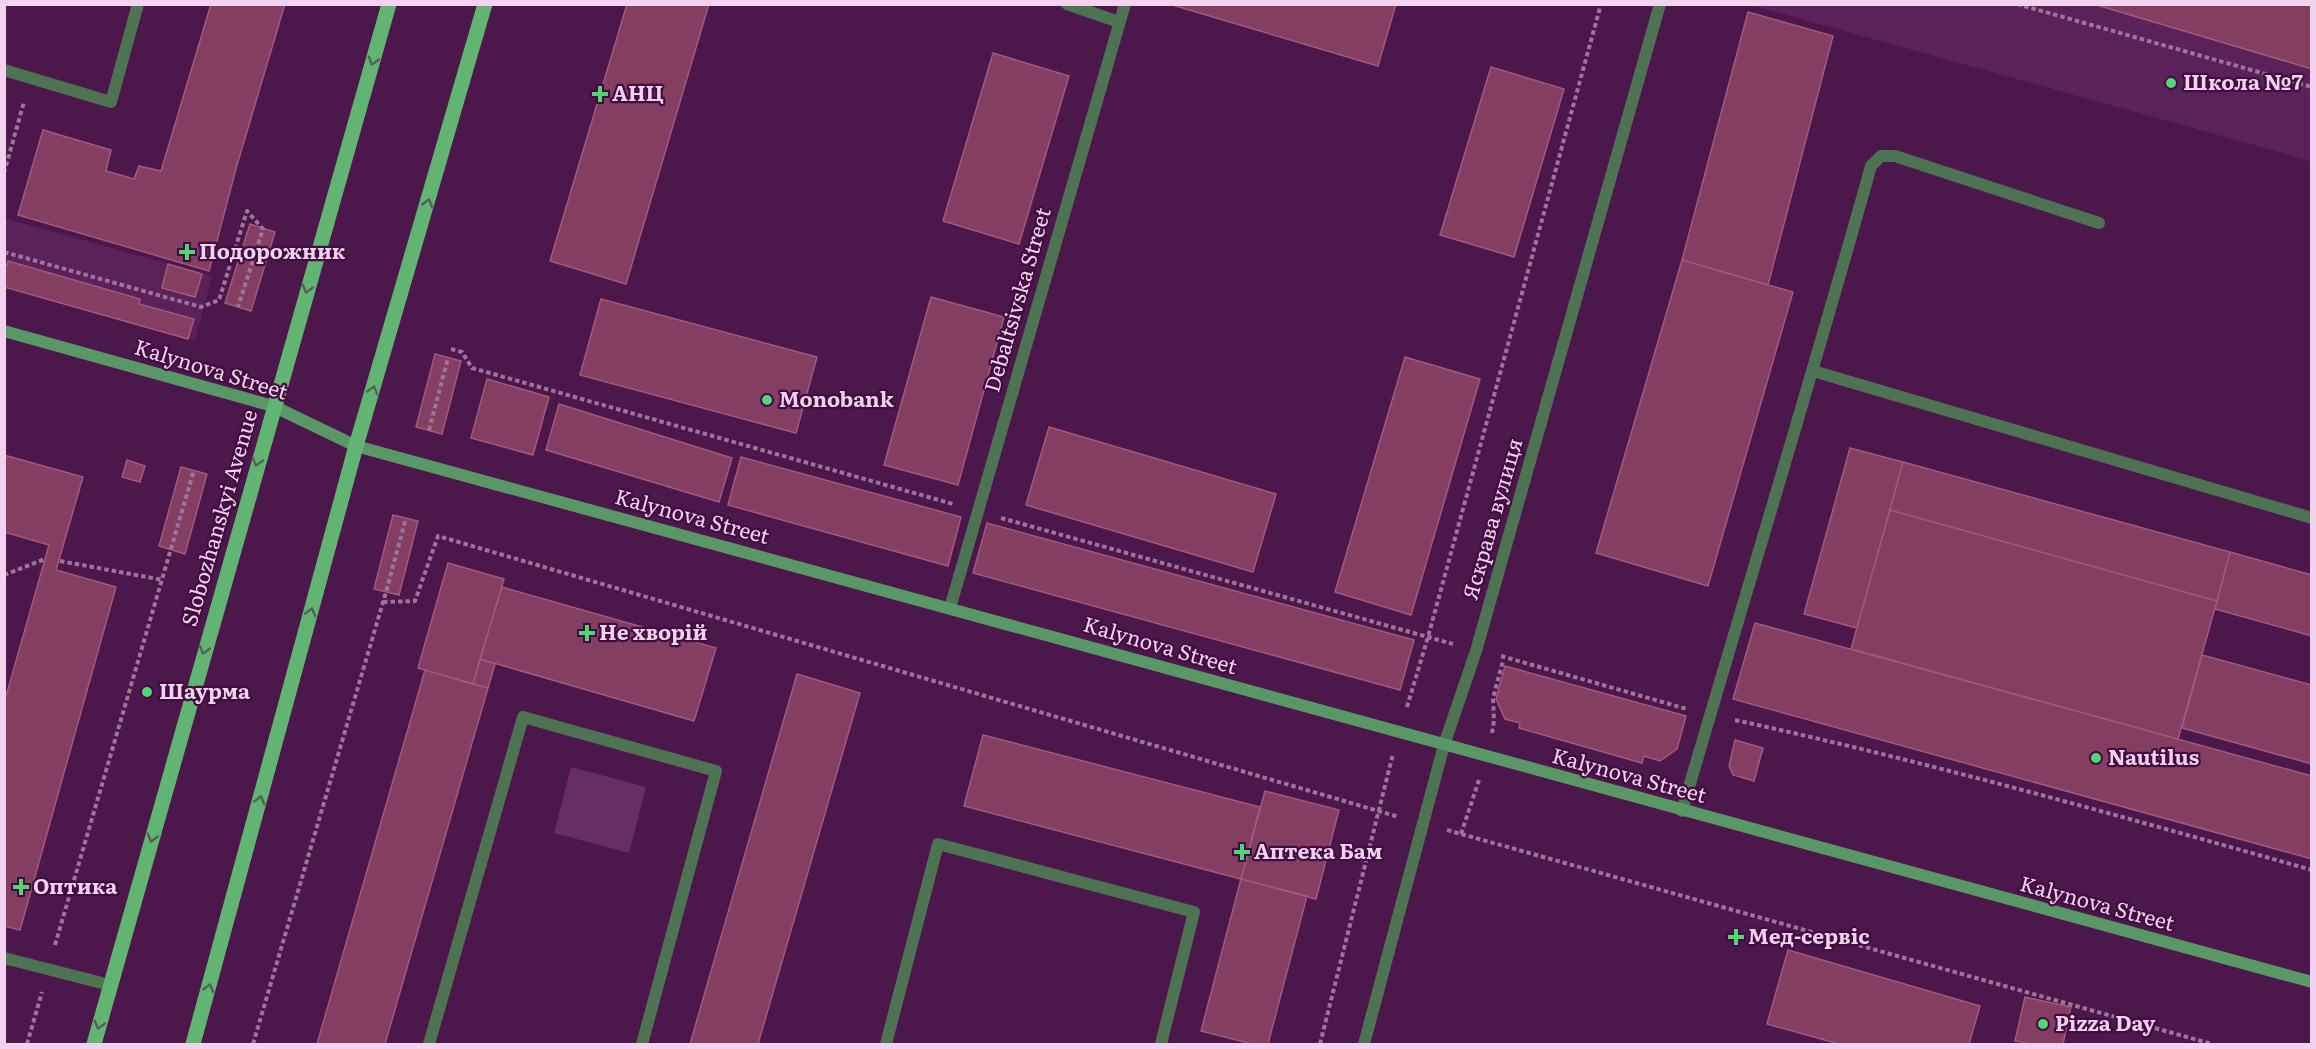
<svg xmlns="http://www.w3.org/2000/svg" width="2316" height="1049" font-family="Literata,serif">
<rect width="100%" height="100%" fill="#4c174a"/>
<path fill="#5b2259" d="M1751 5H2311V161Z
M4 218 212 276 195 340 5 287Z"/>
<path fill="#672d65" d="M571 767 646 787 629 853 554 833Z"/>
<path fill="#833e62" stroke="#a1597e" stroke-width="1.5" d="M211 4H285L237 165 209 271 18 215 43 130 111 150 106 171 134 179 139 166 161 171Z
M627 4H709L626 284 550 261Z
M1169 4H1396L1378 66Z
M2094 4H2312V69L2100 6Z
M1748 12 1833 36 1768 285 1682 260Z
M993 53 1069 76 1019 244 943 221Z
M1491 67 1564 89 1514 257 1440 235Z
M250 224 275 232 251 311 225 303Z
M1682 260 1793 292 1708 586 1596 553Z
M8 261 140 299 139 304 194 319 188 339 4 287V264L7 265Z
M168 264 202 274 195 297 162 288Z
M931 297 1004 317 958 485 884 465Z
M601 299 817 357 796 433 580 375Z
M435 354 461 361 442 434 416 427Z
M1405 357 1480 379 1411 615 1335 592Z
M487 379 549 397 533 455 471 438Z
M559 404 732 458 719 502 546 450Z
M1049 427 1276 494 1253 572 1026 505Z
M1850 448 1903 462 1857 628 1804 614Z
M4 455 83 477 56 570 116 587 20 930 4 926V703L49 545 4 532Z
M741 457 961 517 948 566 728 505Z
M127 460 145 466 140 482 122 477Z
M1903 462 2230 552 2217 601 1890 510Z
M181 467 207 474 185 554 159 546Z
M1890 510 2217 601 2178 739 1851 649Z
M393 515 418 521 399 595 374 589Z
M987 523 1414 640 1400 690 973 573Z
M2230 552 2312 575V636L2215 609Z
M448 563 504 579 473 684 418 668Z
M502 587 716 648 694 721 480 659Z
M1755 623 2312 776V859L1733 699Z
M2202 655 2312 685V764L2182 728Z
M480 659 495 664 488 688 473 684Z
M1505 666 1686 716 1677 749 1660 761 1644 756 1642 763 1519 728 1520 723 1505 719 1496 699Z
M425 670 488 688 385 1044H317Z
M797 674 860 693 758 1044H690Z
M983 735 1260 807 1241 879 964 806Z
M1735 740 1763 748 1754 781 1733 775 1729 766Z
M1265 791 1339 810 1316 899 1241 879Z
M1241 879 1307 896 1268 1044H1252L1201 1031Z
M1788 950 1980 1006 1969 1044H1839L1767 1024Z
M2025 997 2071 1007 2063 1044H2031L2015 1041Z"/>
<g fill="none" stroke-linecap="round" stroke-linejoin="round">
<path stroke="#9e749c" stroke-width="4" stroke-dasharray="4.5 3" stroke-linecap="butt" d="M2017 4 2312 87
M4 173 24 102
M4 252 201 307 219 300 247 211 263 229 238 307
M451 349 462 352 472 368 953 504
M429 430 448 358
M1001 518 1453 644
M60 561 163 580
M4 575 45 559
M383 602 415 601 438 536 1399 817
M1501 656 1687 709
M1407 707 1428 637 1601 4
M1735 720C1929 762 2120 816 2312 870
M1492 733 1494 721 1493 698 1503 661
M1447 830 2212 1044
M1461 834 1479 780
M55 945 194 470
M27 1044 42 992
M253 1044 386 592 406 518
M1320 1044 1393 754"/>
<path stroke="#4d7353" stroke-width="12" d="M1067 4 1119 22
M4 70 111 102 138 4
M1813 371 2312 518
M1682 811C1745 595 1811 381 1871 166L1881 156H1895L2099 223
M4 958 110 985
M429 1044 523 717 716 771 642 1044
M886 1044 938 844 1194 912 1161 1044"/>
<path stroke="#4d7353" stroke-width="12" d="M950 608 1125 4
M1364 1044 1444 745 1476 651 1660 4"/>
<path stroke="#599866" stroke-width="12" d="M4 331 273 406 356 446 2312 982"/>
<path stroke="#62b473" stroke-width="15" d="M94 1044 389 4
M193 1044 356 446 485 4"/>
</g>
<defs><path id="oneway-chevron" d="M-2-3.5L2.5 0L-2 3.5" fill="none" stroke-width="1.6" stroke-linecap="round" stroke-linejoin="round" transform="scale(1.5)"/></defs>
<g stroke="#526059">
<use href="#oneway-chevron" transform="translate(373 61) rotate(106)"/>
<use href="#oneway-chevron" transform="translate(428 203) rotate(-74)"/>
<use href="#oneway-chevron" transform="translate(307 289) rotate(106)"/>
<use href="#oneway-chevron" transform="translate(373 390) rotate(-74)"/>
<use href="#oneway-chevron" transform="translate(257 462) rotate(106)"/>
<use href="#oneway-chevron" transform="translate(311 612) rotate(-75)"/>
<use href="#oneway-chevron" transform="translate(204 650) rotate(106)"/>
<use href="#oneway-chevron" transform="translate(260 800) rotate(-75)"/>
<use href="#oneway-chevron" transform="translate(152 838) rotate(106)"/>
<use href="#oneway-chevron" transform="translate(209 988) rotate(-75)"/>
<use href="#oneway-chevron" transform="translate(99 1025) rotate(105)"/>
</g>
<g fill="#50d674" stroke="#410c3f" stroke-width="2">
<circle cx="2171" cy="83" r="6"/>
<path d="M597 85h6v6h6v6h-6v6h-6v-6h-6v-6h6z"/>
<path d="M184 243h6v6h6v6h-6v6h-6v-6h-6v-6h6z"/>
<circle cx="767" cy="400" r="6"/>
<path d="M584 624h6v6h6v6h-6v6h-6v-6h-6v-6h6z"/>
<circle cx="147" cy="692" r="6"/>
<circle cx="2096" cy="758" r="6"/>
<path d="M1239 843h6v6h6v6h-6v6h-6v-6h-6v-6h6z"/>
<path d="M18 878h6v6h6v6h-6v6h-6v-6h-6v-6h6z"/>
<path d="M1733 928h6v6h6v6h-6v6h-6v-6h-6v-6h6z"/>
<circle cx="2043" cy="1024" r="6"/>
</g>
<g text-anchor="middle" stroke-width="4.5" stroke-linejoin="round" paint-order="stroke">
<g font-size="21" font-weight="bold" fill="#f2d2ef" stroke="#410c3f" text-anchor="start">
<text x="2183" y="90">Школа №7</text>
<text x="612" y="101">АНЦ</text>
<text x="199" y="259">Подорожник</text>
<text x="779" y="407">Monobank</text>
<text x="599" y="640">Не хворій</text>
<text x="159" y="699">Шаурма</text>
<text x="2108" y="765">Nautilus</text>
<text x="1254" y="859">Аптека Бам</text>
<text x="33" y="894">Оптика</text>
<text x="1748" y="944">Мед-сервіс</text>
<text x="2055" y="1031">Pizza Day</text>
</g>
<g font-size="21" fill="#f2d2ef" stroke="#410c3f">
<text transform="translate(1018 300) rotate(-74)" y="7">Debaltsivska Street</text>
<text transform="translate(211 370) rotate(17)" y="7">Kalynova Street</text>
<text transform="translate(692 517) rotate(15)" y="7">Kalynova Street</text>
<text transform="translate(220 518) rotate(-74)" y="7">Slobozhanskyi Avenue</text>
<text transform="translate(1493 519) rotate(-74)" y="7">Яскрава вулиця</text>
<text transform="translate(1160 646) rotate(16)" y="7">Kalynova Street</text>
<text transform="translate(1629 776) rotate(15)" y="7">Kalynova Street</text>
<text transform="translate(2097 904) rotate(15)" y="7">Kalynova Street</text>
</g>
</g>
<rect width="2316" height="1049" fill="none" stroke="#f2d2ef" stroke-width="12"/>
</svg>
